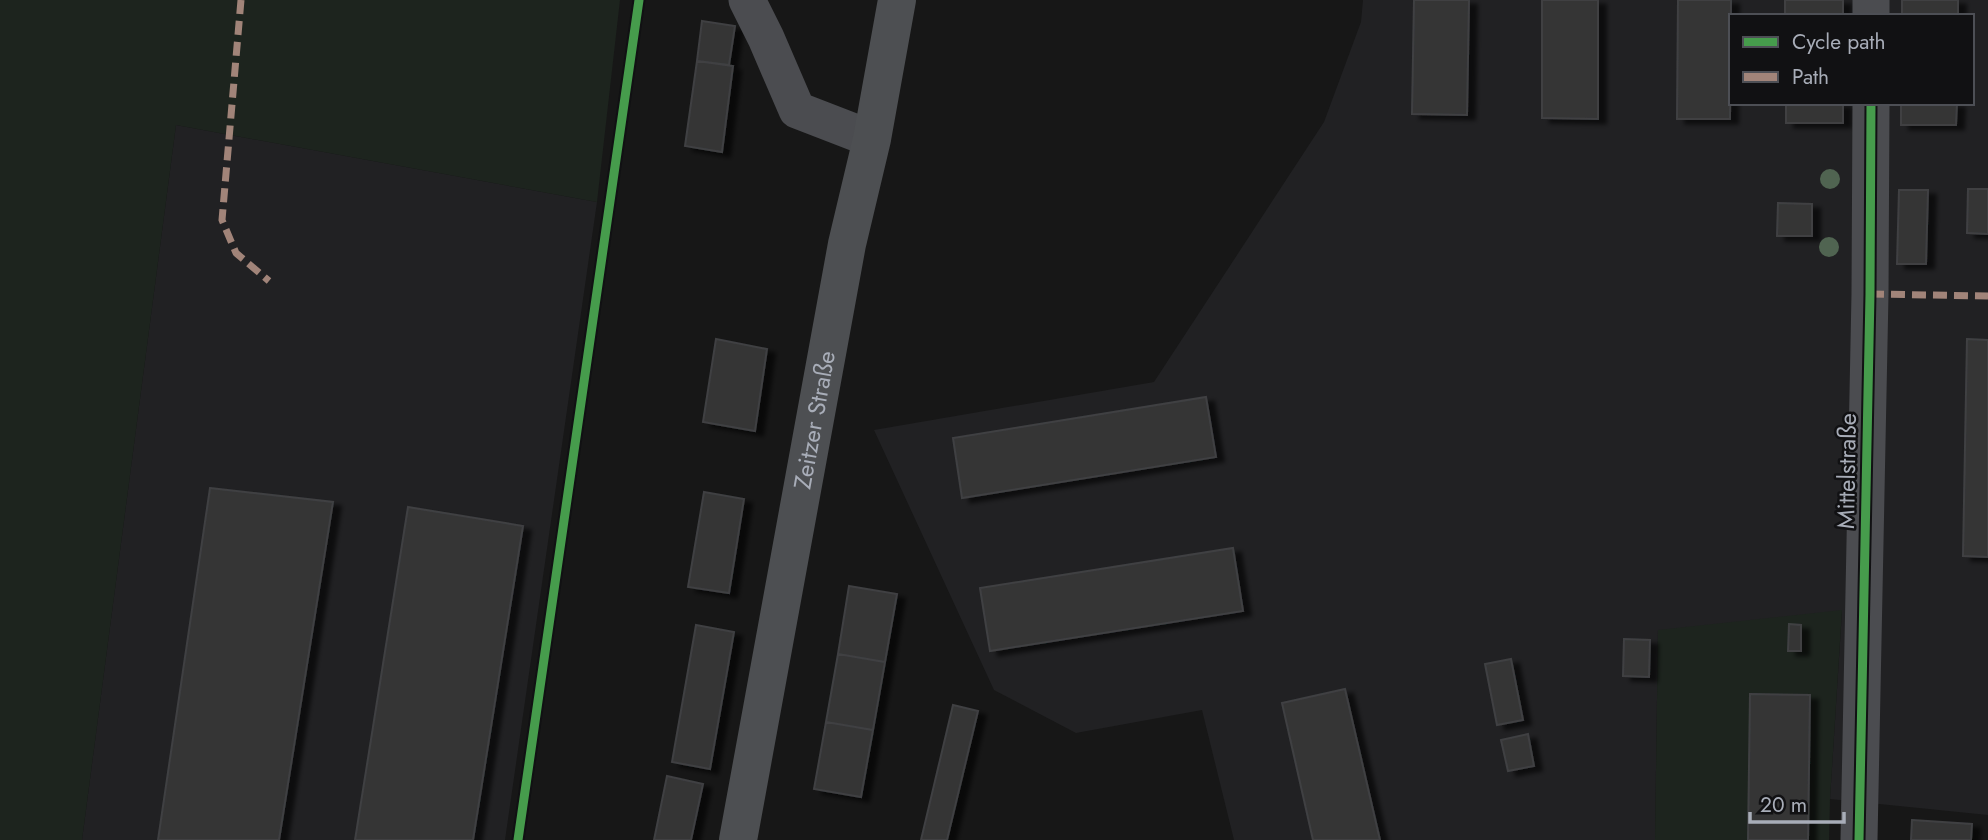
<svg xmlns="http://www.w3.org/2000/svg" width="1988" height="840" font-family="Jost,sans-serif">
<defs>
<filter id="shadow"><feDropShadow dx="8" dy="4.5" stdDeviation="2" flood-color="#0009"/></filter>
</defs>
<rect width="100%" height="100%" fill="#171717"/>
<path fill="#212123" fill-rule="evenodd" d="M1363 0H1988V815L1830 799 1842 611 1658 631 1655 840H1234L1202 710 1076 733 994 690 874 430 1154 382 1324 122 1361 22ZM1731 16H1972V103H1731Z
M176 125 597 202 505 840H82Z"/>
<path fill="#1d241e" d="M0 0H620L597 202 176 125 82 840H0Z
M1842 610 1830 799 1829 840H1655L1658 630Z"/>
<path fill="#353536" stroke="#3f4043" stroke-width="2" filter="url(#shadow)" d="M1414 0H1469L1467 115 1412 114Z
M1542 0H1598V119L1542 118Z
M1678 0H1731L1730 119H1677Z
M1785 0H1843V16H1785Z
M1902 0H1958V16H1902Z
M702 21 735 26 729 65 697 61Z
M697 61 733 66 722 152 685 146Z
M1786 103H1843V123H1786Z
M1901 103H1957L1956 125H1901Z
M1968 189H1988V234L1967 233Z
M1899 190H1928L1926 264H1897Z
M1778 203 1812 204V236H1777Z
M716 339 767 349 755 431 703 422Z
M1967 339 1988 340V557L1963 556Z
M1206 397 1216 457 962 498 953 438Z
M210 488 333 502 279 840H158Z
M704 492 744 499 729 593 688 587Z
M408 507 523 526 473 840H355Z
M1233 548 1243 611 990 651 980 588Z
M849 586 897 594 885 662 838 654Z
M1789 624 1801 625V651H1788Z
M696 625 734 632 710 769 672 762Z
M1624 639 1650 640 1649 677 1623 676Z
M838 654 885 662 873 730 826 722Z
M1511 659 1523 720 1497 725 1485 664Z
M1345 689 1380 840H1313L1282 703Z
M1750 694 1810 695 1808 840H1748Z
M953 705 978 711 947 840H921Z
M826 722 873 730 861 797 814 789Z
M1528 734 1534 766 1508 771 1501 740Z
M667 776 703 784 691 840H654Z
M1912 820 1972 824 1971 840H1911Z"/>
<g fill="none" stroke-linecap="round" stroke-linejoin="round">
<path stroke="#4b4c50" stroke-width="37" d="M747 0 766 38 797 110 872 139
M1871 16V0
M1859 840 1870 294 1871 103"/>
<path stroke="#4d4f52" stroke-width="38" id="s1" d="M738 840 847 244 872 139 897 0"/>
<path stroke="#a18479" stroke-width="7" stroke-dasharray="14 7" stroke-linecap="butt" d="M241 0 222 220 236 253 269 281
M1870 294 1988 296"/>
<g stroke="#111113" stroke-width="13">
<path id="cycleway" d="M518 840 639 0
M1859 840 1870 294 1871 103"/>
</g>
<use href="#cycleway" stroke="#469c4c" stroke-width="9"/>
</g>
<g fill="#506451">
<circle cx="1830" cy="179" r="10"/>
<circle cx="1829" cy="247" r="10"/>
</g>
<g text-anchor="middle" stroke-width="5" stroke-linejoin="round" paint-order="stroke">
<g font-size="24" fill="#a8adb8" stroke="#111113">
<text dy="8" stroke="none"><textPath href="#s1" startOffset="427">Zeitzer Straße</textPath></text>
<text transform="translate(1847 471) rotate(-89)" y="8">Mittelstraße</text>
</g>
</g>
<rect x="1729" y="14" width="245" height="91" fill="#111113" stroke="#4d4f55" stroke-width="2"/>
<rect x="1743" y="37" width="35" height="10" fill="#469c4c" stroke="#4d4f55" stroke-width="2"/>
<text x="1792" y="49" font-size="21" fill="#a8adb8">Cycle path</text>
<rect x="1743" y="72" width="35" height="10" fill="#a18479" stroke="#4d4f55" stroke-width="2"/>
<text x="1792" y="84" font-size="21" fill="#a8adb8">Path</text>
<path d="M1750 812v10h94v-10" fill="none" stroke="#a8adb8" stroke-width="3.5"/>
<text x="1760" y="812" font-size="21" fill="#a8adb8" stroke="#111113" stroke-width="5" paint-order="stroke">20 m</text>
</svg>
